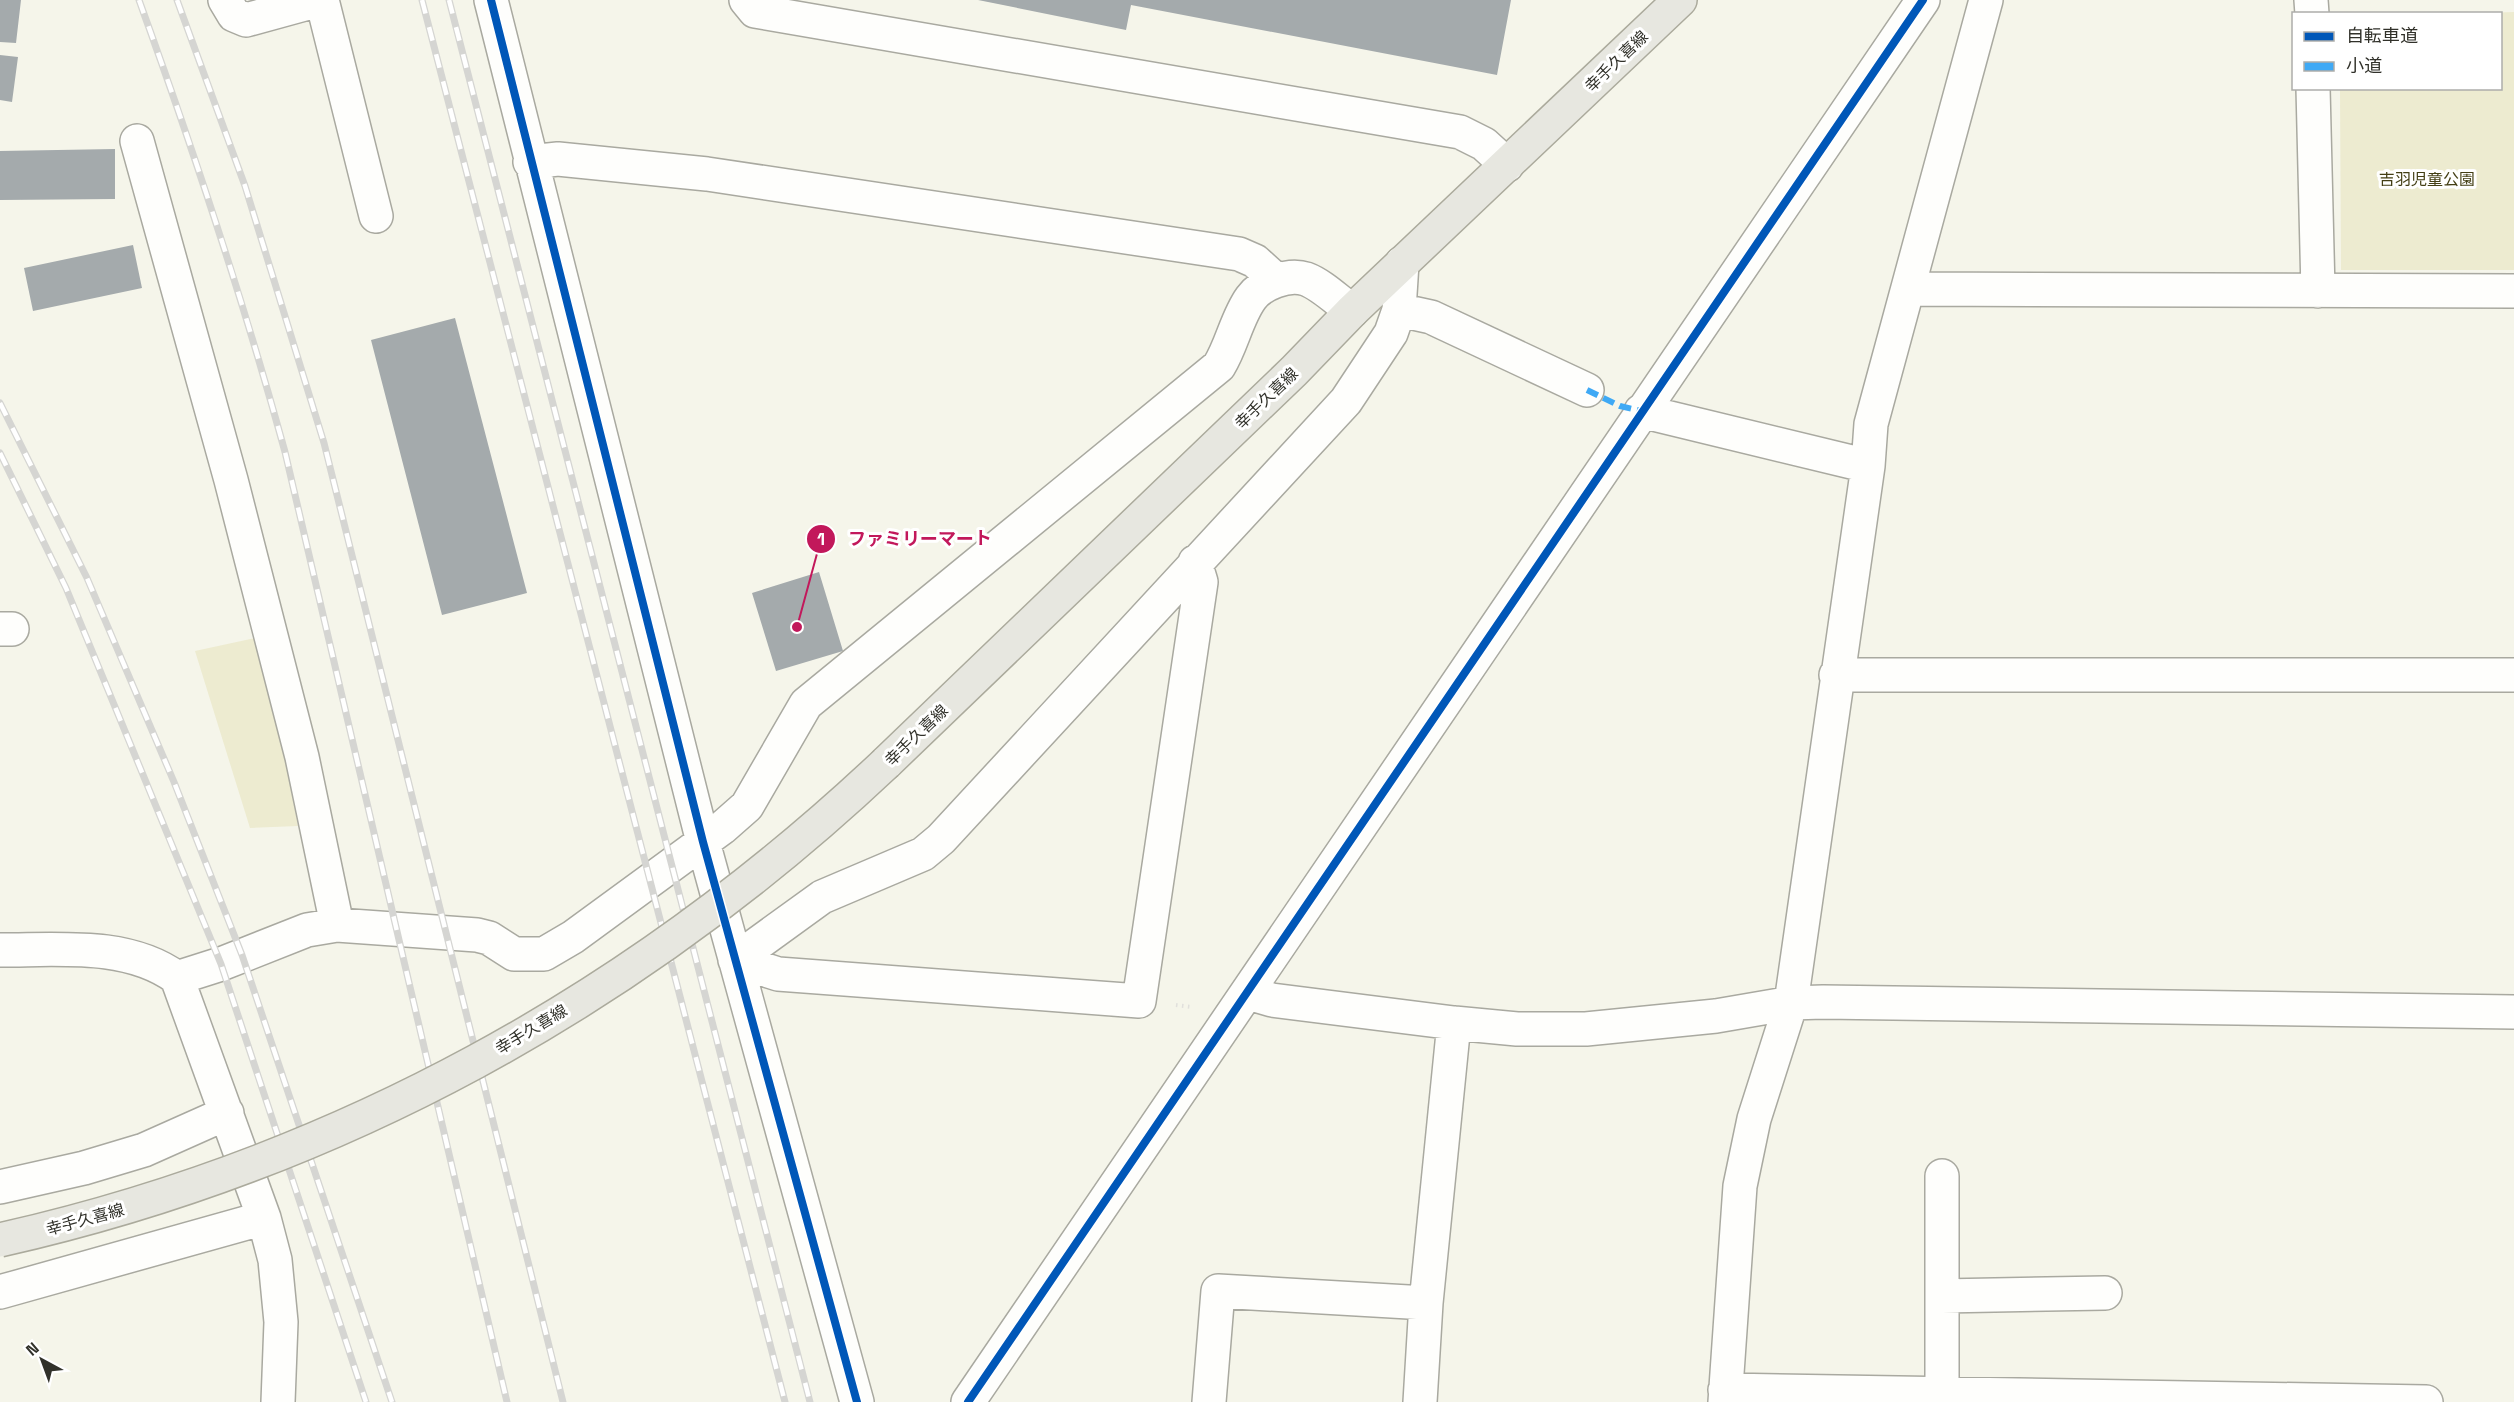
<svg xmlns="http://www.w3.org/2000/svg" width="2514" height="1402" font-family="'Space Grotesk','Noto Sans JP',sans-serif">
<rect width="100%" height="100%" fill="#f5f5ea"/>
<path fill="#edebd0" d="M2514 12V270H2341L2340 89 2500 88V14L2483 13Z
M255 638 279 729 298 826 250 828 195 651Z"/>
<path fill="#a4aaac" d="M0 0H21L16 43 0 42Z
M978 0H1511L1497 75 1131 5 1126 30Z
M0 55 18 57 12 102 0 100Z
M115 149V199L0 200V151Z
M133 245 142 288 33 311 24 268Z
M455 318 527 593 442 615 371 340Z
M819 572 843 651 776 671 752 593Z"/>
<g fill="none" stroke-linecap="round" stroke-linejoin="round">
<g stroke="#a9a9a0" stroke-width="36">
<path id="minor" d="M225 0 234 15 246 20 319 0
M322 0 376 216
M491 0 703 842 857 1402
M746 0 755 11 1460 132 1484 144 1507 165
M2311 0 2312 14
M2313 88 2318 291
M137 141 231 480 302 757 337 925
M530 162 558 159 707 174 1239 254 1255 261 1276 280
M1909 289 2514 291
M1399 310 1431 317 1587 390
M1641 411 1868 466
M0 629H12
M1836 675H2514
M0 950C59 950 128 942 177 978L264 1218 275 1260 281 1322 278 1402
M735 960 822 897 923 854 941 839 1346 401 1391 333 1399 310 1402 263
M735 960 778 974 1139 1001 1201 582 1195 562
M177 978 221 964 307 930 337 925 477 935 489 938 514 954H544L573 937 722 828 747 806 806 704 1219 366C1232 345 1237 317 1251 298 1261 284 1288 273 1306 279 1322 285 1338 301 1352 311
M1248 993 1272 1000 1454 1023 1517 1029H1586L1716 1016 1791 1003 1823 1002 2514 1012
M0 1187 84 1168 144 1150 227 1113
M0 1292 264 1218
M1942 1296 2105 1293
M1725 1390 2426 1402
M1942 1393V1176
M968 1402 1923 0
M1209 1402 1218 1291 1426 1303
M1420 1402 1426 1303 1454 1023
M1725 1402 1740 1186 1754 1119 1791 1003 1868 466 1871 424 1986 0"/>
</g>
<g stroke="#abaa9c" stroke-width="36">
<path id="major" d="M886 763 1294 371 1352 311 1680 0"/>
</g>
<path stroke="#e1e0dc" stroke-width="4" stroke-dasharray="1.5 4.5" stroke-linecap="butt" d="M1176 1005 1192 1007"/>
<use href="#minor" stroke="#fefefc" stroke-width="33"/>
<use href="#major" stroke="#e7e7e0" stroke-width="33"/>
<g stroke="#d5d5d2" stroke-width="7">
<path id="rail" d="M139 0C193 149 243 299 285 452L507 1402
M177 0 245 186 324 443 563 1402
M422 0 785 1402
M449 0 810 1402
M0 403 87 578 174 782 242 955 392 1402
M0 453 66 588 221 964 366 1402"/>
</g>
<use href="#rail" stroke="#fff" stroke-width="4.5" stroke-dasharray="14" stroke-linecap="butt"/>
<g stroke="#abaa9c" stroke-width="36" stroke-linecap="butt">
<path id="major-bridge" d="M0 1240C337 1164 635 1000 886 763"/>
</g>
<use href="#major-bridge" stroke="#e7e7e0" stroke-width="33"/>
<path stroke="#3fa9f5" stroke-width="6" stroke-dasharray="12 6" stroke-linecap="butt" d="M1587 390 1620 406 1641 411"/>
<g stroke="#fff" stroke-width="11">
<path id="cycleway" d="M491 0 703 842 857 1402
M968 1402 1923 0"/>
</g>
<use href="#cycleway" stroke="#0057b8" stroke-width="8"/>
</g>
<g text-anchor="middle" stroke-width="6" stroke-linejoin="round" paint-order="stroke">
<g font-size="16" fill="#31312a" stroke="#fff">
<text transform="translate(1616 61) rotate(-44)" y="6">幸手久喜線</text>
<text transform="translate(1266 398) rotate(-44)" y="6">幸手久喜線</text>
<text transform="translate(916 735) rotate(-44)" y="6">幸手久喜線</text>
<text transform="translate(531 1029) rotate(-31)" y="6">幸手久喜線</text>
<text transform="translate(85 1219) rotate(-15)" y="6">幸手久喜線</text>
</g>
<g font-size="16" fill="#443f15" stroke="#fff">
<text x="2427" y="185">吉羽児童公園</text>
</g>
</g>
<path fill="none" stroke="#c2185b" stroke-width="2" d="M797 627L821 539"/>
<g fill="#c2185b" stroke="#fff" stroke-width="2">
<circle cx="797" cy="627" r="6"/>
<circle cx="821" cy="539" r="15"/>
</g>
<g font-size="18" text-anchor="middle" font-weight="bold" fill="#fff">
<text x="821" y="545">1</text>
</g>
<g font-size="18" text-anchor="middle" font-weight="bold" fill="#c2185b" stroke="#fff" stroke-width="6" stroke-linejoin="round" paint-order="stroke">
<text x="920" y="545">ファミリーマート</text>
</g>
<rect x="2292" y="12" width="210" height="78" fill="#ffffff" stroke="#adadaa" stroke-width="1.5"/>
<rect x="2304" y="32" width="30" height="9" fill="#0057b8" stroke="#adadaa" stroke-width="1.5"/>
<text x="2346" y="42" font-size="18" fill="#31312a">自転車道</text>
<rect x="2304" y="62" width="30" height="9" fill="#3fa9f5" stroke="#adadaa" stroke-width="1.5"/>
<text x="2346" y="72" font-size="18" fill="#31312a">小道</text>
<g transform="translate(42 1360) rotate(319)" stroke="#ffffff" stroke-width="4.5" paint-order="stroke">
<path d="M0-4.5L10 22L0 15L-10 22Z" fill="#31312a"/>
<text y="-9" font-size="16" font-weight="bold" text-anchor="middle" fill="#31312a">N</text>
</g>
</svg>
